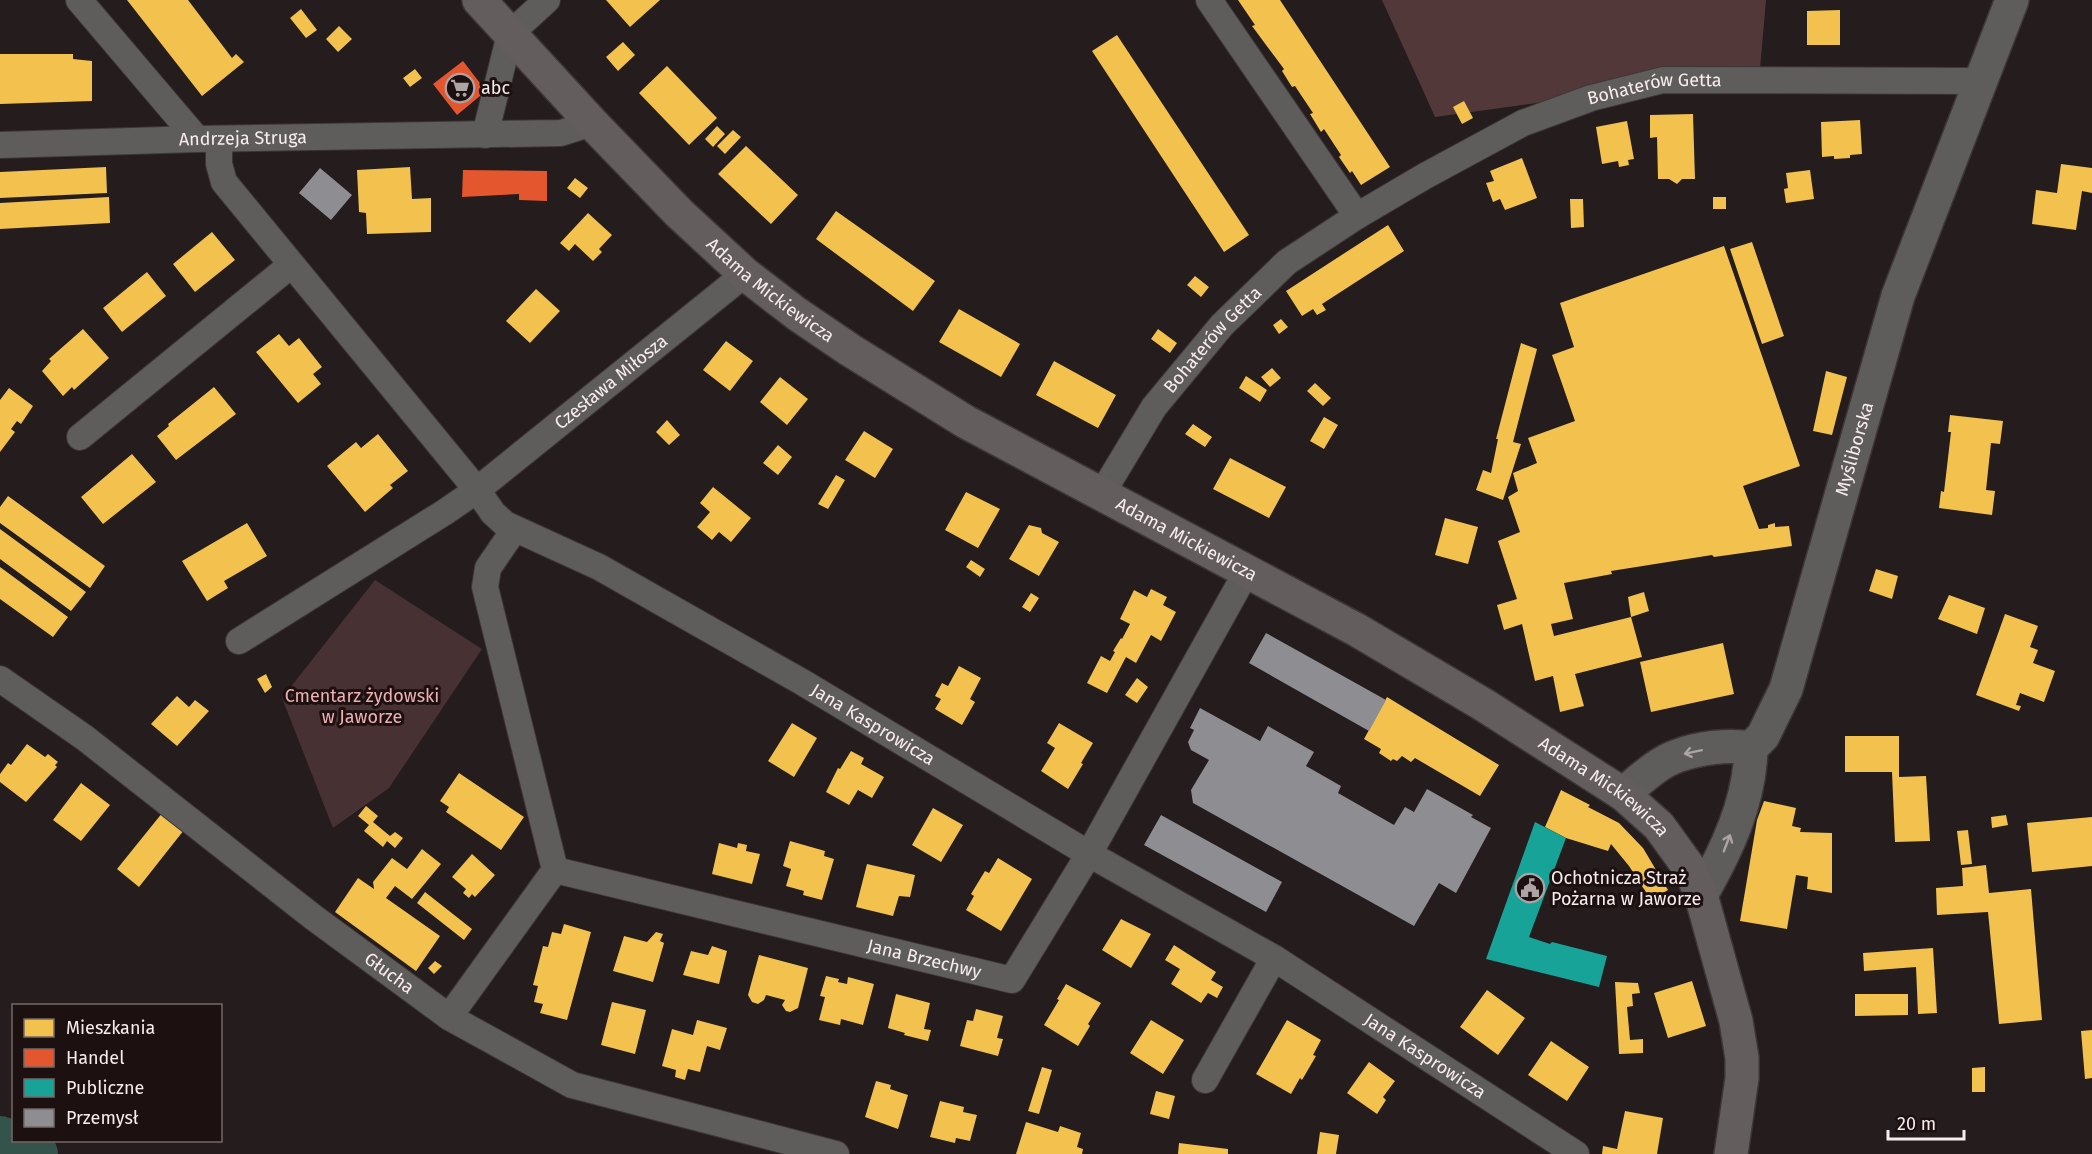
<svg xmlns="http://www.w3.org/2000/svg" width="2092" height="1154" font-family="'Fira Sans',sans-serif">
<rect width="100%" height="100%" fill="#241c1d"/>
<path fill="#473132" d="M375 580 482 649 389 788 333 828 282 698Z"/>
<path fill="#53383a" d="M1382 0H1766L1759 80 1699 81 1435 117Z"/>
<path fill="#f2c14e" d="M127 0H188L232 58 236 54 244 62 202 96Z
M606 0H660L630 27Z
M1238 0H1280L1390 167 1361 185 1352 171 1350 173 1339 157 1341 155 1324 129 1321 132 1310 114 1313 113 1295 86 1292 87 1282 71 1284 69 1252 26 1255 25Z
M301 9 317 30 306 38 290 18Z
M1840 10V45H1807V11Z
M339 26 352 39 338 52 326 39Z
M1117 35 1249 235 1224 252 1092 51Z
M623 42 635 55 618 71 606 57Z
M0 54H73V59L92 61V101L0 104Z
M667 66 717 118 689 145 639 93Z
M415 69 422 78 410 87 403 78Z
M1464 101 1473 118 1462 124 1453 107Z
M1693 114 1695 179H1682L1677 184 1669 179H1658L1657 137 1650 138V115Z
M1860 120 1862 154 1850 155V158L1834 159V156L1822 157 1821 122Z
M1627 121 1634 159 1628 160 1629 165 1619 167 1618 161 1602 164 1596 127Z
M717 126 725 134 713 147 705 139Z
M733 130 741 137 725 154 717 146Z
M746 146 798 195 771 224 718 174Z
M1522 158 1537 198 1505 210 1500 199 1493 202 1486 183 1494 181 1490 171Z
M2061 164 2092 168V193L2082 191 2076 230 2032 224 2036 190 2057 193Z
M106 167 107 193 0 198V172Z
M410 167 412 199 431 198V232L367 234 366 213 359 212 357 170Z
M1810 170 1814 199 1786 203 1784 189 1788 188 1786 173Z
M575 178 588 188 580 198 567 188Z
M109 197 110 223 0 229V203Z
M1713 197H1726V209H1713Z
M1570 199H1583L1584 227 1571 228Z
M836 211 935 281 913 311 816 239Z
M588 213 612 235 599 249 602 252 593 261 575 244 569 251 560 243Z
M1388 225 1404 251 1322 304 1326 310 1317 315 1313 309 1302 316 1286 291Z
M212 232 235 260 195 292 173 264Z
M1752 242 1784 336 1762 344 1730 249Z
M1724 246 1800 466 1743 486 1759 529 1768 528V525L1775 523V527L1789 526 1792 546 1714 557 1712 555 1611 571 1612 574 1564 583 1573 619 1551 624 1554 636 1631 617 1642 657 1575 674 1584 706 1560 712 1553 676 1535 681 1522 624 1504 630 1497 605 1517 599 1498 541 1520 532 1508 497 1518 491 1513 473 1537 463 1528 438 1575 421 1552 355 1574 347 1560 303Z
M147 272 166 296 122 332 103 308Z
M1195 276 1209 287 1201 297 1187 285Z
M536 289 560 311 530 343 506 321Z
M959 309 1020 344 1001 377 939 342Z
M1281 319 1288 327 1279 334 1273 325Z
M83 329 109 358 74 390 72 387 63 396 42 371 51 361 49 359Z
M1158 329 1177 343 1170 353 1151 339Z
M279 334 289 346 299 338 322 367 313 374 321 384 298 403 256 352Z
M726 341 753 361 730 391 703 370Z
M1521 343 1537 349 1513 442 1521 444 1503 500 1476 490 1483 470 1491 473 1498 439H1496Z
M1054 361 1116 395 1098 428 1036 395Z
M1272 368 1281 378 1270 387 1261 377Z
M1826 371 1847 377 1832 435 1813 431Z
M1246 376 1267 390 1260 402 1239 388Z
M780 377 808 399 787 425 760 402Z
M1315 383 1331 398 1323 406 1307 391Z
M214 387 236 414 176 460 157 436 169 426 168 424Z
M9 388 33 406 21 424 17 421 11 429 15 432 0 452V400Z
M1950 415 2003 421 2000 444 1991 443 1986 490 1995 491 1992 515 1939 508 1941 491 1944 492 1951 432H1948Z
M1324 417 1338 425 1324 449 1310 441Z
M667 420 680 435 669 445 656 432Z
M1193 424 1212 437 1205 447 1185 434Z
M864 431 893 449 875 478 845 460Z
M378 434 408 471 390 485 393 488 365 512 327 466 356 442 361 448Z
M778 445 792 457 778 475 763 463Z
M132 454 156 482 103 524 81 497Z
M1230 458 1286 487 1269 518 1213 489Z
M836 475 845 480 828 509 818 504Z
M713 487 751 518 731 542 719 532 712 540 697 527 710 512 700 503Z
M966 492 1000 509 978 548 945 530Z
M8 496 105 566 90 588 0 523V507Z
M1445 518 1478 527 1468 564 1435 555Z
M247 523 267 556 224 581 228 588 207 601 182 561Z
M1029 525 1041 528 1042 533 1059 542 1039 576 1009 559Z
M0 529 86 592 71 611 0 559Z
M971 560 985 569 980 577 966 567Z
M0 567 68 617 53 637 0 599Z
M1876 569 1898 576 1892 599 1869 591Z
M1151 589 1167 597 1163 605 1176 612 1161 641 1151 635 1136 663 1126 657 1107 693 1087 683 1101 656 1110 661 1115 652 1113 651 1121 638 1122 639 1130 624 1120 619 1134 590 1147 597Z
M1644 592 1649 611 1631 617 1628 597Z
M1031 593 1039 598 1030 612 1022 607Z
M1949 595 1985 608 1977 634 1938 619Z
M2005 614 2038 626 2030 647 2038 650 2033 663 2055 671 2044 702 2020 693 2016 705 2021 706 2019 711 1976 695Z
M1723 643 1734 694 1651 712 1640 662Z
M959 666 981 678 970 699 975 702 962 725 935 709 941 699 935 696 942 683 948 686Z
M266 674 272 687 265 693 257 679Z
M1137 678 1148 687 1137 703 1125 695Z
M177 696 189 707 195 700 209 711 177 746 151 724Z
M1387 697 1499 765 1480 796 1415 758 1411 762 1402 756 1397 761 1393 759 1391 761 1379 753 1381 749 1364 739Z
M792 723 817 738 794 777 768 761Z
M1059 723 1093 743 1081 763 1083 764 1068 789 1041 771 1055 748 1047 743Z
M1845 736H1899V777L1926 776 1930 841 1895 842 1892 772H1845Z
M27 744 45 757 48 754 58 762 55 765 57 767 26 802 0 782V774L8 763 11 765Z
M851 751 864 758 861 764 884 777 872 798 858 790 849 805 826 792 838 768 840 769Z
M459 773 524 817 501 850 446 812 449 807 440 801Z
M81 783 110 805 81 841 53 820Z
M1561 790 1590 805 1588 807 1619 823 1643 848 1668 890 1651 900 1629 866 1611 844 1608 851 1566 838 1545 827Z
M1764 801 1796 808 1792 826 1801 828 1800 832 1832 833V893L1807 889 1808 877 1796 875 1787 929 1740 921 1757 820Z
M366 806 378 816 373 822 390 836 395 832 403 838 395 848 387 841 383 847 364 831 369 825 358 816Z
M933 808 963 825 941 862 912 845Z
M163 812 184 830 139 887 117 869Z
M2006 815 2008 825 1992 828 1991 817Z
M2092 817V866L2032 872 2027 823Z
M1968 830 1972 864 1961 865 1957 831Z
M790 841 825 851 824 856 834 859 822 900 803 895 804 891 786 886 791 869 783 866Z
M719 843 737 848 738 843 747 845 746 851 760 854 752 884 712 874Z
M422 849 441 864 412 899 395 886 386 898 440 936 416 971 335 912 358 878 374 889 373 882 392 858 407 869Z
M472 854 495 875 475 897 472 894 469 898 463 893 466 889 452 877Z
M998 858 1032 879 1001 931 966 910 974 896 971 894 985 871 989 873Z
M867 864 915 875 910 897 899 896 893 916 856 907Z
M1986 865 1989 893 2031 889 2042 1020 1999 1024 1988 912 1937 915 1936 888 1963 886 1962 868Z
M425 892 472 929 464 940 417 903Z
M1121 919 1151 934 1131 968 1102 950Z
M564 924 591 932 567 1020 540 1013 543 1004 534 1002 538 986 533 985 543 946 548 947 552 932 561 934Z
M656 932 663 934 660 941 664 943 653 982 613 971 624 936 647 942Z
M1174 945 1216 972 1211 980 1223 987 1217 998 1208 993 1201 1003 1171 984 1180 969 1165 960Z
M712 946 727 951 719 984 683 975 691 951 708 955Z
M1933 948 1937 1013 1918 1014 1916 967 1864 971 1863 953Z
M759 955 808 968 798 1008 790 1012 786 1011 782 1005 785 1000 766 995 764 1000 758 1004 752 1002 748 995Z
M435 961 442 966 434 974 428 968Z
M826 976 839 979 838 982 847 984 848 977 874 984 863 1025 841 1019 840 1025 819 1020 825 997 820 996Z
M1692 981 1706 1026 1668 1038 1654 993Z
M1615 982 1638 983 1640 993 1632 994 1633 1006 1627 1007 1630 1040 1643 1039V1053L1619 1054Z
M1066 984 1101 1003 1088 1024 1090 1026 1078 1046 1044 1025 1059 1000 1057 999Z
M1487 990 1525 1018 1498 1055 1460 1027Z
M896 994 930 1003 924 1029 931 1030 928 1041 904 1035 905 1033 888 1028Z
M1855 994H1908V1015L1855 1016Z
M612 1002 646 1010 635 1054 601 1045Z
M976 1009 1003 1016 997 1038 1003 1039 998 1056 960 1046 967 1020 973 1021Z
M697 1020 727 1028 720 1050 707 1046 700 1072 688 1069 685 1080 675 1077 676 1070 662 1066 672 1029 693 1035Z
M1151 1020 1184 1040 1163 1074 1130 1053Z
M1287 1020 1321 1040 1313 1055 1316 1056 1302 1080 1300 1078 1291 1094 1256 1074Z
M2092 1030V1078L2085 1079 2081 1031Z
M1551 1041 1589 1067 1567 1101 1528 1075Z
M1369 1062 1395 1081 1383 1097 1386 1100 1377 1114 1347 1093Z
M1042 1067 1052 1070 1039 1114 1028 1111Z
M1985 1067V1092H1972V1068Z
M876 1081 891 1085 890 1089 908 1095 898 1129 865 1117Z
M1156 1091 1175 1096 1169 1119 1150 1114Z
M940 1101 964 1107 963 1112 977 1115 970 1141 956 1138 955 1143 930 1137Z
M1625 1111 1663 1118 1657 1154H1602L1603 1146 1617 1149Z
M1026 1122 1058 1132 1060 1126 1081 1133 1077 1147 1083 1149 1082 1154H1016Z
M1320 1132 1339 1135 1336 1154H1317Z
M1179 1143 1228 1149V1154H1178Z"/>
<path fill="#e4572e" d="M463 61 486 91 457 115 433 84Z
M463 170 547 171V201L519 200V194L462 197Z"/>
<path fill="#17a398" d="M1535 822 1566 838 1529 937 1550 944 1552 942 1607 956 1599 987 1486 959Z"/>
<path fill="#8d8d92" d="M320 168 352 195 331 220 299 193Z
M1266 633 1386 700 1369 731 1249 663Z
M1200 708 1260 741 1268 726 1314 752 1306 766 1341 786 1338 793 1394 825 1405 807 1414 812 1427 789 1473 815 1471 817 1491 828 1456 893 1439 883 1414 926 1193 803 1191 790 1209 760 1191 750 1188 742 1194 730 1190 728Z
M1161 815 1282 882 1266 912 1144 845Z"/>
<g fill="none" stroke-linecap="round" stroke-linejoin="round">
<path stroke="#33534b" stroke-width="46" d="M0 1139 35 1154"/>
<g stroke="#3d3637" stroke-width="28">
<g id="minor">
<path d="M79 0 197 139"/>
<path d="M1209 0 1357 216"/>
<path d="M485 135 510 34 547 0"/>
<path id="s1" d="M219 139V164L224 182 477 490 493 513 505 524 599 567 802 682 1089 854 1274 958 1576 1154"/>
<path id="s2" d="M0 145 197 139 561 133 592 123"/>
<path d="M80 437 291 265"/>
<path id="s3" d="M1101 495 1154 407 1222 325 1287 262 1357 216 1425 176 1523 123 1591 98 1663 80 1981 81"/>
<path d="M514 530 488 568 485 587 555 870"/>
<path id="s4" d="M239 641 445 512 477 490 745 274"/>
<path id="s5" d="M0 679 85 738 313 917 449 1017 572 1085 836 1154"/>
<path id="s6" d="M449 1017 555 870 1012 980 1089 854 1247 571"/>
<path d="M1205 1080 1274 958"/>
</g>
</g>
<g stroke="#3d3637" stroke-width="36">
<g id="tertiary">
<path d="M1623 794C1639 781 1657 763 1677 756 1699 748 1728 744 1751 748"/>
<path id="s7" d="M1701 895C1727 850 1750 801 1751 748L1763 736 1786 689 1898 296 2012 0"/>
</g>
</g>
<g stroke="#3d3637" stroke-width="36">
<g id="secondary">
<path id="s8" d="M479 0 592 123 679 213 745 274 797 314 850 350 966 422 1357 630 1484 705 1623 794 1659 826 1690 869 1701 895 1736 1021 1742 1058V1078L1731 1154"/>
</g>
</g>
<use href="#minor" stroke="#5f5c5c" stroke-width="26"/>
<use href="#tertiary" stroke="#5f5c5c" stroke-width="33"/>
<use href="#secondary" stroke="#635d5e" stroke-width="33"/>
</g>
<defs><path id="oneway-shaft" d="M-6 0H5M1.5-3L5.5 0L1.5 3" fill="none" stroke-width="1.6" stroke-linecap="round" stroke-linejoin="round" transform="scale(1.5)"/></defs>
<g stroke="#aca4a5">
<use href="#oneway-shaft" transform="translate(1693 752) rotate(168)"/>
<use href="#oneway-shaft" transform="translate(1727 843) rotate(-69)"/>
</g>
<defs>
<g id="supermarket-ring" transform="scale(1.5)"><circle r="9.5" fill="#1d1011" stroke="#aea4a5" stroke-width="1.5"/><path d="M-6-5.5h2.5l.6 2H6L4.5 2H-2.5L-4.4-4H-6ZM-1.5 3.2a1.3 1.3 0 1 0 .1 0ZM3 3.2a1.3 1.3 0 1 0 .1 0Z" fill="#aea4a5"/></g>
<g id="civic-ring" transform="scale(1.5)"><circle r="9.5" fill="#1d1011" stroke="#aea4a5" stroke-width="1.5"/><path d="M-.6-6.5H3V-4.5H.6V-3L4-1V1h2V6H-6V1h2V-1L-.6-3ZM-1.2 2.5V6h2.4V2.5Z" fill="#aea4a5"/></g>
</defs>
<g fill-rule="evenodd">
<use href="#supermarket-ring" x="460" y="88"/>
<use href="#civic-ring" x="1530" y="888"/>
</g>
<g text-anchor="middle" stroke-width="6" stroke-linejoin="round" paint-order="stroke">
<g font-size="18" fill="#f8edee" stroke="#1d1011" text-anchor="start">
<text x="481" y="94">abc</text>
<text x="1551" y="884">Ochotnicza Straż<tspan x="1551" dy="21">Pożarna w Jaworze</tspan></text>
</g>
<g font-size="18" fill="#f8edee" stroke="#1d1011">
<text dy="6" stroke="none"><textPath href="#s3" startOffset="711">Bohaterów Getta</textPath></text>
<text dy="6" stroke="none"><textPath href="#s2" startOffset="243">Andrzeja Struga</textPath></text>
<text dy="6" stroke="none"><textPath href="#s8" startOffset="412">Adama Mickiewicza</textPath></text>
<text dy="6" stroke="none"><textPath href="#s3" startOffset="192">Bohaterów Getta</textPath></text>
<text dy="6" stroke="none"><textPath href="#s4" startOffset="454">Czesława Miłosza</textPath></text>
<text dy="6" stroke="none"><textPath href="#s7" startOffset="476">Myśliborska</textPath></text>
<text dy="6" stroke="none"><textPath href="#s8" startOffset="898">Adama Mickiewicza</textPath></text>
<text dy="6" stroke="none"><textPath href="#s1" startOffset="906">Jana Kasprowicza</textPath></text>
<text dy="6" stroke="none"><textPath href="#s8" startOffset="1384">Adama Mickiewicza</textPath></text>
<text dy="6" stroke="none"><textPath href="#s6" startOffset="561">Jana Brzechwy</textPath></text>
<text dy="6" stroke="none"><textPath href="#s5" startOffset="488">Głucha</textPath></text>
<text dy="6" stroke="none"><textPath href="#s1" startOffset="1550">Jana Kasprowicza</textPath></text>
</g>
<g font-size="18" fill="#efb0b3" stroke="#1d1011">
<text x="362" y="702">Cmentarz żydowski<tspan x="362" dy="21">w Jaworze</tspan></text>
</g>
</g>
<rect x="12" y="1004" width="210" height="138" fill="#1d1011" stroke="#756869" stroke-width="1.5"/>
<rect x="24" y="1019" width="30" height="18" fill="#f2c14e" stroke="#756869" stroke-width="1.5"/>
<text x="66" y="1034" font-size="18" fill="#f8edee">Mieszkania</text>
<rect x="24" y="1049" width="30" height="18" fill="#e4572e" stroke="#756869" stroke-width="1.5"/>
<text x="66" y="1064" font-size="18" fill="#f8edee">Handel</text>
<rect x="24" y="1079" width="30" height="18" fill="#17a398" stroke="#756869" stroke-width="1.5"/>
<text x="66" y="1094" font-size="18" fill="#f8edee">Publiczne</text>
<rect x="24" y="1109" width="30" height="18" fill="#8d8d92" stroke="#756869" stroke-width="1.5"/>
<text x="66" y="1124" font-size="18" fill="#f8edee">Przemysł</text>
<path d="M1888 1130v9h76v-9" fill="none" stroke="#f8edee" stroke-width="3"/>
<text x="1897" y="1130" font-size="18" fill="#f8edee" stroke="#1d1011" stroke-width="4.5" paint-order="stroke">20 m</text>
</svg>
